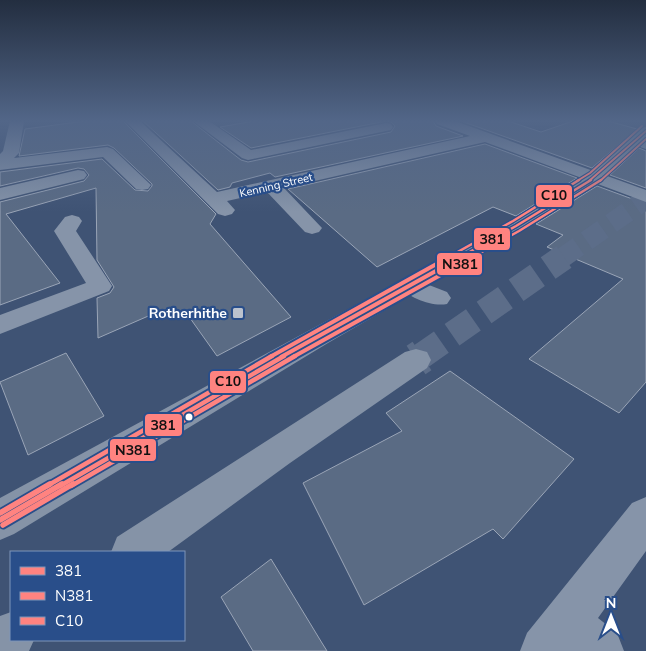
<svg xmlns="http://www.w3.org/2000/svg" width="646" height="651" font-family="Mulish,sans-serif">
<rect width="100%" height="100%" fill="#3f5374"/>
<path fill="#5a6b84" stroke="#9aa5b7" d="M85 121H123L216 214 210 224 291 317 217 356 185 311 168 317 162 310 98 338 97 298 110 293 114 287 97 260 96 188 6 214 60 283 0 305V202L84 181 89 175 84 169 78 168 0 186V172L102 159 135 190 148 191 152 186V184L114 148 108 145 19 156 25 129Z
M143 121H191L241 160 248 162 391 132 395 126 391 122 386 121 251 148 220 127 254 121H433L436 126 463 136 275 177 270 173 232 183 230 187 218 190Z
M461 121H508L541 132 573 121H608L637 129 592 168Z
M485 144 577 178 516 216 493 207 377 267 288 189Z
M639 148 646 151V188L610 175Z
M597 186 646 204V382L619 413 529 359 623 279 547 247 563 235 536 224Z
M66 353 104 416 28 455 0 382Z
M450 371 574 459 503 539 493 529 364 605 303 483 402 431 386 413Z
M271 559 322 643 327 651H253L221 597Z"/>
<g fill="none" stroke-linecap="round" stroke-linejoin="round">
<path stroke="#5c6d89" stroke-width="20" stroke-dasharray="20 10" stroke-linecap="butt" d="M562 258 646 199"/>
<path stroke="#5c6d89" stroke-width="26" stroke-dasharray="26 13" stroke-linecap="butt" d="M420 357 564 257"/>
<path stroke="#5c6d89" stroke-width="34" stroke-dasharray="34 17" stroke-linecap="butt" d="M416 360 422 356"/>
<path fill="#8694a9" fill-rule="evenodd" d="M10 121H24L19 153 14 158 107 147 113 149 151 185 148 189 142 190 136 189 103 157 0 170V154L3 151Z
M125 121H140L217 192 470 136 437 124 435 121H455L646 190V202L485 142 284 188 322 228 319 232 312 234 305 232 267 192 227 201 235 210 232 214 225 216 218 214Z
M193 121H209L251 150 386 123 391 124 393 127 391 130 386 131 248 160 242 158Z
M636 136 646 139V149L631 144 628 141 631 138Z
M78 170 84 171 87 175 84 179 0 200V188Z
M72 215 79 217 82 221 76 231 112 286 109 291 0 334V315L86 283 54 231 65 217Z
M411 278 447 292 451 298 447 304C432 307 408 298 399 285L402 280Z
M646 497V551L598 618 617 633 624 651H520L527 633 632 503Z"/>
<path fill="#8593a7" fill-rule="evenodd" d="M646 127V139L600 182 523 230 328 343 14 534 0 540V498L509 222 588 174 641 128Z
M416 349 427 352 431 360 427 368 290 463 168 552H111L117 537 405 352Z
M11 612V640H34L29 651H0V616Z"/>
<g stroke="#294e8a" stroke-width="4">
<path id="bus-1-far4" d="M589 181 646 131"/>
</g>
<g stroke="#294e8a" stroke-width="5">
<path id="bus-1-far3" d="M459 258 516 226 591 180"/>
</g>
<g stroke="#294e8a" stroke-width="8">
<path id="bus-1-far2" d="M281 357 461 257"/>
</g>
<g stroke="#294e8a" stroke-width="8">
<path id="bus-1-far1" d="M60 486 284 356"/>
</g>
<g stroke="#294e8a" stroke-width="9">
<path id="bus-1" d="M0 520 62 484"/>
</g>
<g stroke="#294e8a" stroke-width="4">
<path id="bus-2-far4" d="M600 181 646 139"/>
</g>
<g stroke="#294e8a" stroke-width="5">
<path id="bus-2-far3" d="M471 258 519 231 601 180"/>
</g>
<g stroke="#294e8a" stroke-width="8">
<path id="bus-2-far2" d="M293 357 473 257"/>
</g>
<g stroke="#294e8a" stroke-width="8">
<path id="bus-2-far1" d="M71 486 295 356"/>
</g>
<g stroke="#294e8a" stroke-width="9">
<path id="bus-2" d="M3 525 73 484"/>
</g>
<g stroke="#294e8a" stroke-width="4">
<path id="bus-3-far4" d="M577 181 590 173 642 126"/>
</g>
<g stroke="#294e8a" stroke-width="5">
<path id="bus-3-far3" d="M447 258 513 221 579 180"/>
</g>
<g stroke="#294e8a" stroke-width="8">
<path id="bus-3-far2" d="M270 357 449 257"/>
</g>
<g stroke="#294e8a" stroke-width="8">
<path id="bus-3-far1" d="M47 486 272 356"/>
</g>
<g stroke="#294e8a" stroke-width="9">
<path id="bus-3" d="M0 513 50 484"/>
</g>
<use href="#bus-1-far4" stroke="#ff8380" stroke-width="2"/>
<use href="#bus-1-far3" stroke="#ff8380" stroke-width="2.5"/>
<use href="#bus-1-far2" stroke="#ff8380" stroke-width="4"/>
<use href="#bus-1-far1" stroke="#ff8380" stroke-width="4.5"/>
<use href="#bus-1" stroke="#ff8380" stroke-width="5.5"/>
<use href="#bus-2-far4" stroke="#ff8380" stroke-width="2"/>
<use href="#bus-2-far3" stroke="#ff8380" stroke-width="2.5"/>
<use href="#bus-2-far2" stroke="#ff8380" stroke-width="4"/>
<use href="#bus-2-far1" stroke="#ff8380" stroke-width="4.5"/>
<use href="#bus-2" stroke="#ff8380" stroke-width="5.5"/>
<use href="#bus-3-far4" stroke="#ff8380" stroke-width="2"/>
<use href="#bus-3-far3" stroke="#ff8380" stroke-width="2.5"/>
<use href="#bus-3-far2" stroke="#ff8380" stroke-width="4"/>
<use href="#bus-3-far1" stroke="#ff8380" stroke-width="4.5"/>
<use href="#bus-3" stroke="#ff8380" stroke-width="5.5"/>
</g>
<linearGradient id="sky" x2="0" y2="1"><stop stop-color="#232e40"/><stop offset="0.57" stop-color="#526688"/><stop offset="1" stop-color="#526688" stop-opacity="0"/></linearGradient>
<rect width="646" height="212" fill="url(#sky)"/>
<rect fill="#bcc3ce" stroke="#294e8a" stroke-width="2" x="232" y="307" width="12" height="12" rx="2.5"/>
<circle fill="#fff" stroke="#294e8a" stroke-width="2" cx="189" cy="417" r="4.5"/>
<g text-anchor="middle" stroke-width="4.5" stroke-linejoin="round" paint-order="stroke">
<g font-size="11" fill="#fff" stroke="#294e8a">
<text transform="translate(276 185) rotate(-13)" y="4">Kenning Street</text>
</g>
<g font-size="14" font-weight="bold" fill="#fff" stroke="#294e8a" text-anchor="end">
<text x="227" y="318">Rotherhithe</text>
</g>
</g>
<g stroke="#294e8a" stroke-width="2">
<rect x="535" y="184" width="38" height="24" rx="5" fill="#ff8380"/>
<rect x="473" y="227" width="38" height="24" rx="5" fill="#ff8380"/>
<rect x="436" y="252" width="47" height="24" rx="5" fill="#ff8380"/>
<rect x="209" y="370" width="38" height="24" rx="5" fill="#ff8380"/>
<rect x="144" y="413" width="39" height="24" rx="5" fill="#ff8380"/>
<rect x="109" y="438" width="48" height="24" rx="5" fill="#ff8380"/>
</g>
<g font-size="14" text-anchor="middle" font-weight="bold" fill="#111">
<text x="554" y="200">C10</text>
<text x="492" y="244">381</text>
<text x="460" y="269">N381</text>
<text x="228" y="386">C10</text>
<text x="163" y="430">381</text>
<text x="133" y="455">N381</text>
</g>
<rect x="10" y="551" width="175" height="90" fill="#294e8a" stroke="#7f95b9"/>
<rect x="20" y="567" width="25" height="8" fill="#ff8380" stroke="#7f95b9"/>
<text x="55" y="576" font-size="15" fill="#ffffff">381</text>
<rect x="20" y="592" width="25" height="8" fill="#ff8380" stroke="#7f95b9"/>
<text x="55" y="601" font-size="15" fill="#ffffff">N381</text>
<rect x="20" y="617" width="25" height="8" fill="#ff8380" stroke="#7f95b9"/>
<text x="55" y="626" font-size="15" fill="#ffffff">C10</text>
<g transform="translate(611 616)" stroke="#294e8a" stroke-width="4" paint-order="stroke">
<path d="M0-4L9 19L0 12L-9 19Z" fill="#ffffff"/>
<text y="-8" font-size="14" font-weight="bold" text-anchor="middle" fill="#ffffff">N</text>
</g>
</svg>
